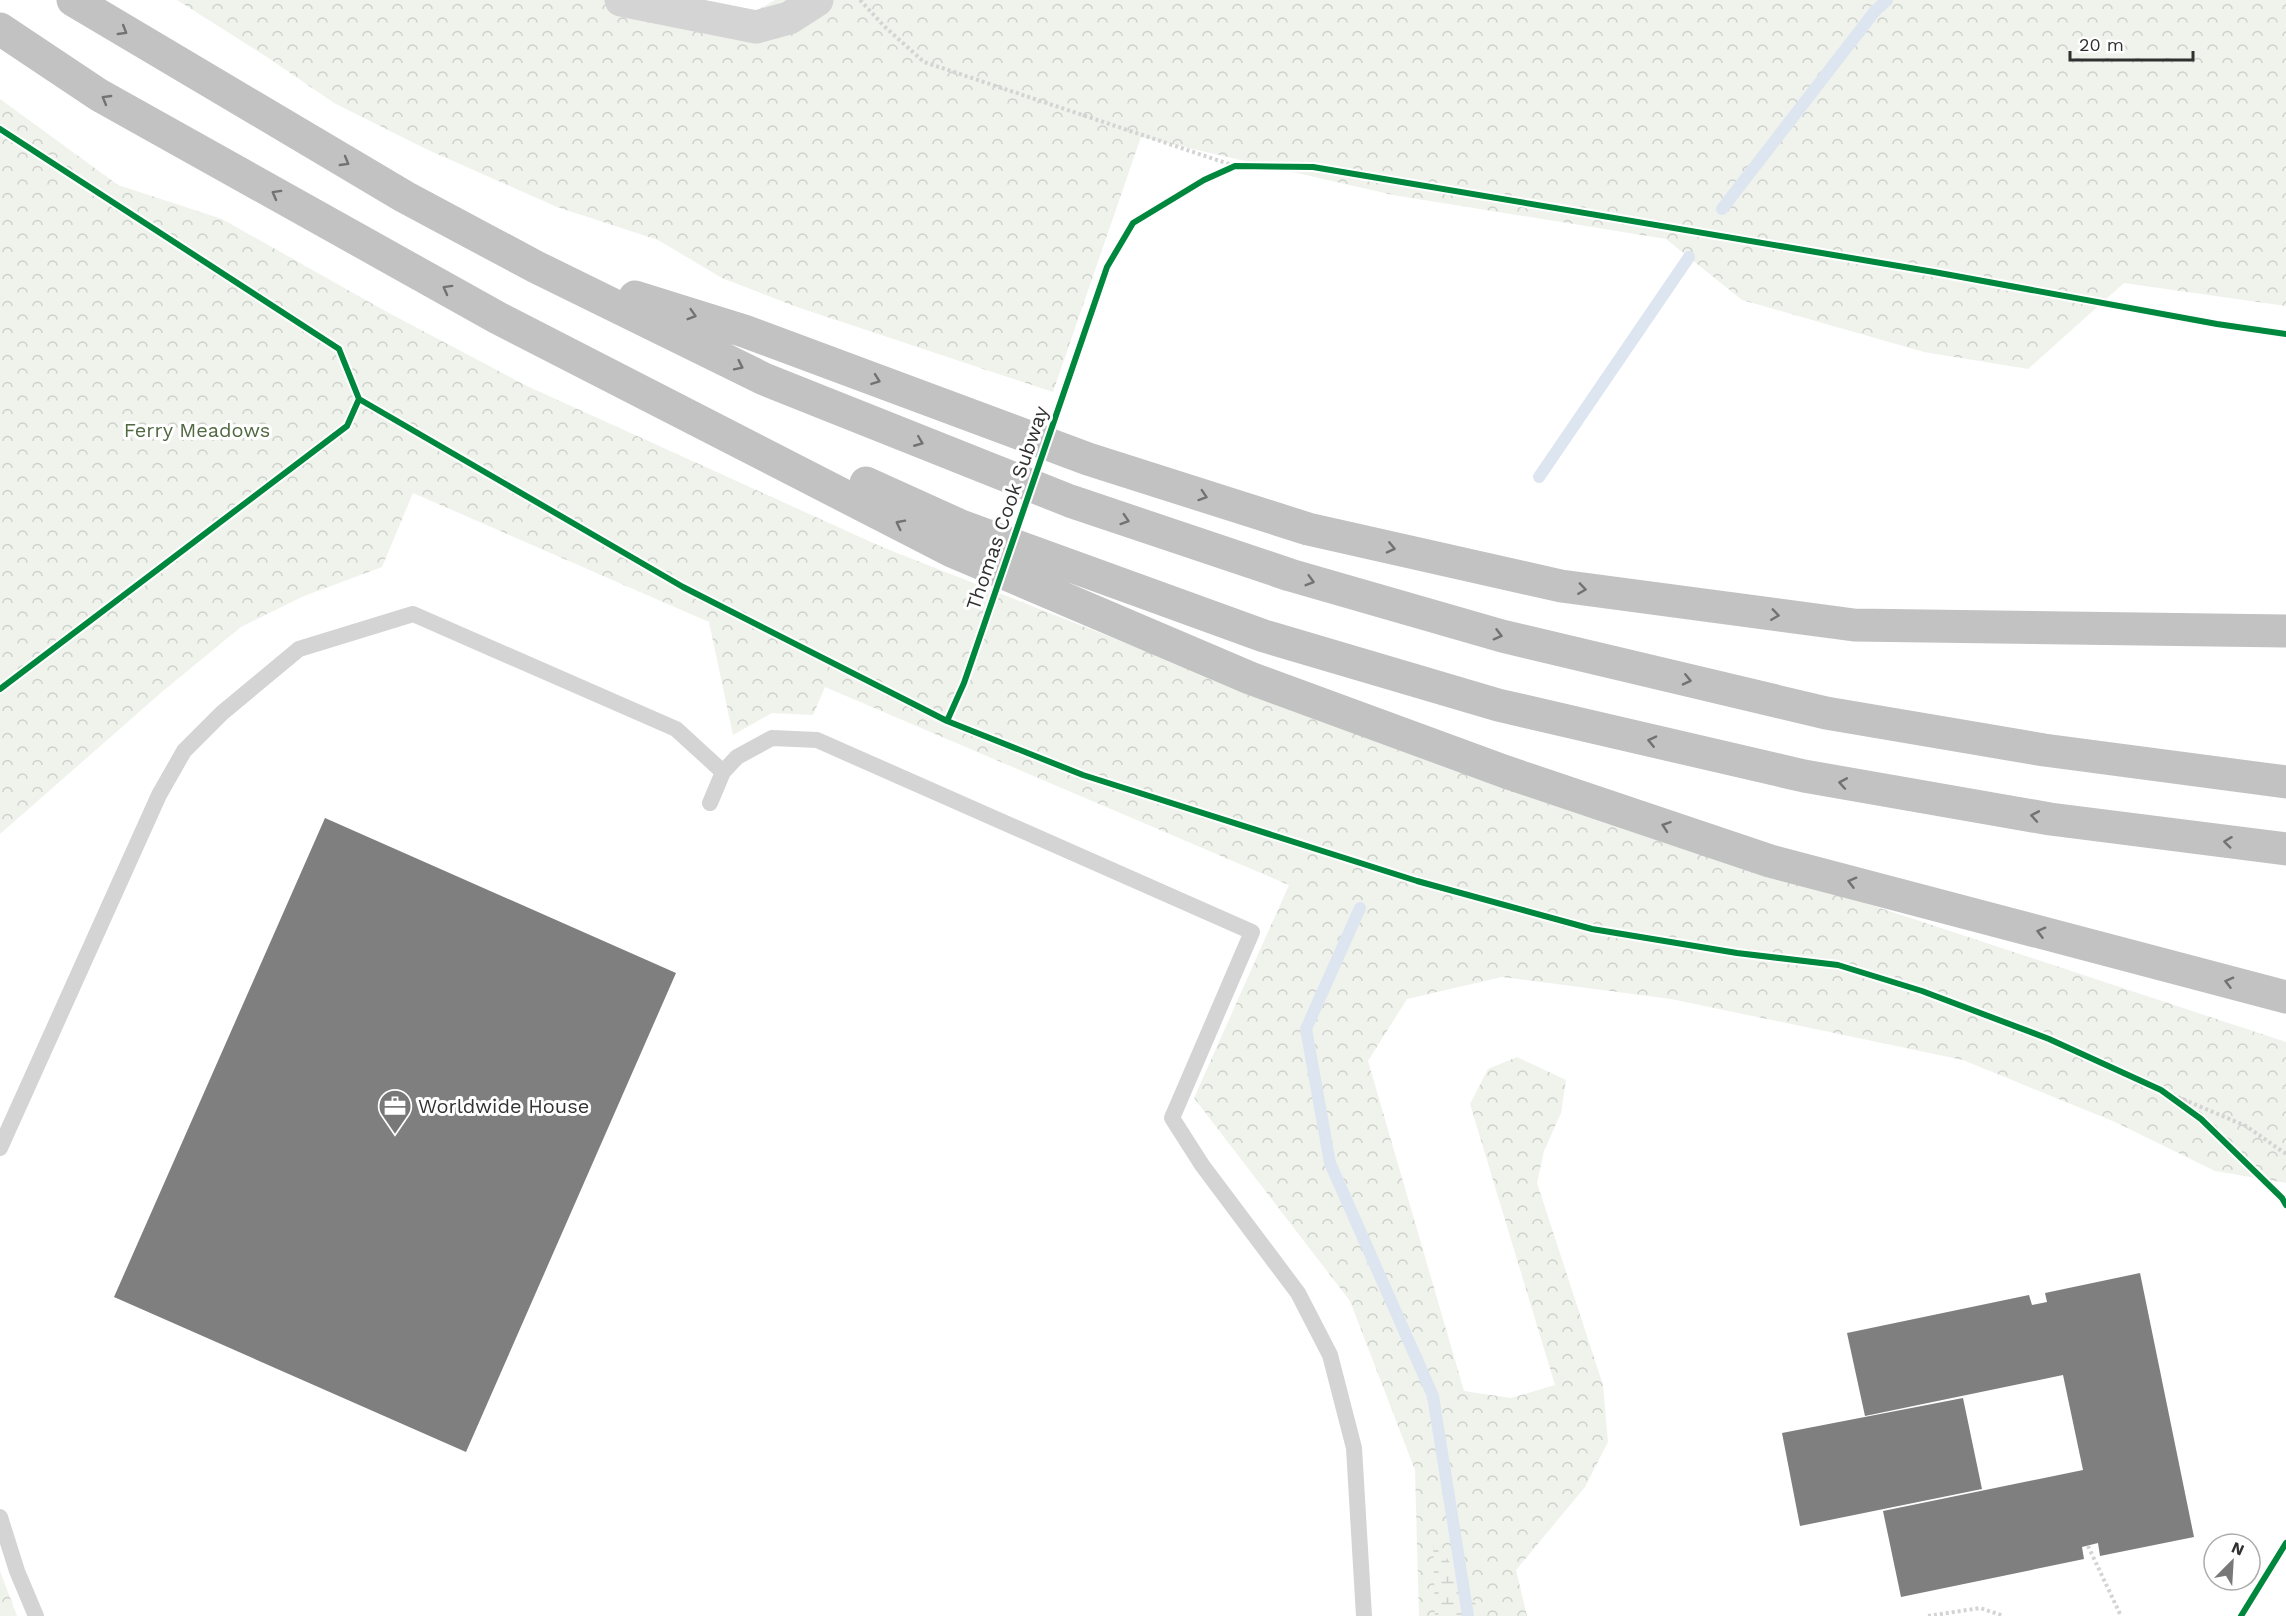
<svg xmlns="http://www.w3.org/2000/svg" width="2286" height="1616" font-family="'Work Sans',sans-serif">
<defs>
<pattern id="forest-crowns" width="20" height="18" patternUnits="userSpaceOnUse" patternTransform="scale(1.5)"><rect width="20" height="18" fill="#eff3ec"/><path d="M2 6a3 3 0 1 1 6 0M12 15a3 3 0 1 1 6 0" fill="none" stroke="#cdd1cb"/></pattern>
<pattern id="wetland-marsh" width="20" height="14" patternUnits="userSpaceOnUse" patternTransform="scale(1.5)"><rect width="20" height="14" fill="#eff3ec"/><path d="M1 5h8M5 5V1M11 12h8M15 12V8" fill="none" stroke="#cdd1cb"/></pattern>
</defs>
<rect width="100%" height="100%" fill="#fff"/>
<path fill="url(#forest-crowns)" d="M177 0H614L731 25 775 0H2286V306L2124 283 2028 369 1924 352 1742 300 1666 239 1393 195 1141 137 1053 392 794 306 722 278 658 240 557 207 426 149 334 103 267 57Z
M0 99 118 185 222 219 387 312 527 386 882 547 1369 739 2286 1042V1183L2215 1171 2115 1122 1963 1060 1671 999 1502 977 1407 999 1368 1061 1464 1391 1511 1398 1555 1385 1470 1104 1488 1069 1517 1057 1566 1080 1561 1113 1544 1151 1537 1183 1603 1385 1608 1442 1585 1487 1516 1570 1527 1616H1419L1415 1470 1350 1301 1194 1098 1289 885 825 687 813 715 772 713 733 735 709 622 413 493 382 567 304 596 241 627 163 691 0 834Z
M0 1571 17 1616H0Z"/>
<path fill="url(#wetland-marsh)" d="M1433 1536 1480 1611 1482 1616H1435Z"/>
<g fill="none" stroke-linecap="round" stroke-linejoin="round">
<path stroke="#dde6f0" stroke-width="12" d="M1722 209 1875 11 1887 0
M1539 477 1689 257
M1360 908 1306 1029 1330 1163 1433 1396 1468 1616"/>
</g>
<path fill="#7f7f7f" d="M325 818 676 973 466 1452 114 1297Z
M2140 1273 2194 1537 2100 1556 2098 1543 2082 1547 2084 1559 1901 1597 1883 1511 2083 1470 2063 1375 1865 1416 1847 1333 2029 1295 2032 1305 2047 1302 2045 1293Z
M1963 1398 1982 1489 1800 1526 1782 1433Z"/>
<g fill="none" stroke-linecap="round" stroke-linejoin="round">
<path stroke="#d4d4d4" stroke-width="4" stroke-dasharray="3 3" stroke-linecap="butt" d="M860 0 884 26 924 62 1235 166
M2161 1090 2246 1126 2286 1154
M2088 1546 2121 1616
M1928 1616 1980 1608 2004 1616"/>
<path stroke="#d4d4d4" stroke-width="16" d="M710 803 723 772 737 757 772 738 817 740 1252 932 1172 1118 1202 1165 1298 1293 1330 1355 1354 1448 1364 1616
M0 1148 159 795 184 751 222 713 299 649 413 614 676 729 723 772
M0 1517 17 1571 36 1616"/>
<path stroke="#d4d4d4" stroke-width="33" d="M621 0 756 27 789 18 817 0"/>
<path stroke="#c2c2c2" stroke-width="33" d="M73 0 405 197 536 267 764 379 1070 501 1290 575 1502 636 1826 713 2044 750 2286 782
M0 29 99 95 498 318 952 551 1250 678 1506 772 1770 861 2286 997
M635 297 744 331 1088 459 1308 529 1561 586 1854 625 2286 631
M866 483 961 526 1264 636 1498 705 1804 776 2050 819 2286 849"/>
<g stroke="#fff" stroke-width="10">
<path id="cycleway" d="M0 129 339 349 359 399 683 587 947 721 1083 775 1417 881 1592 929 1737 953 1838 965 1922 991 2049 1039 2161 1090 2201 1119 2282 1198 2286 1205
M0 689 347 426 359 399
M947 721 964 683 1107 267 1133 223 1204 180 1235 166 1313 167 1934 272 2217 324 2286 334
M2241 1616 2286 1543"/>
</g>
<use href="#cycleway" stroke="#00873e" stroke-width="6"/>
</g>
<defs><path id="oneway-chevron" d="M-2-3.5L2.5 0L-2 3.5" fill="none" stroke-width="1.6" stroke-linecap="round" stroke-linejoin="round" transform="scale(1.5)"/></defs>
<g stroke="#727272">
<use href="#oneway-chevron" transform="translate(123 31) rotate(31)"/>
<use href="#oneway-chevron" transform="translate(106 99) rotate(-150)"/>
<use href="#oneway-chevron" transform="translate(345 162) rotate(30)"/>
<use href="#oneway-chevron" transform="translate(276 194) rotate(-151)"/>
<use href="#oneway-chevron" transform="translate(447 289) rotate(-151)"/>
<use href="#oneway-chevron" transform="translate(692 315) rotate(17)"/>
<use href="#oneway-chevron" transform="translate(739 366) rotate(26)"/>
<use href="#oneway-chevron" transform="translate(876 380) rotate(20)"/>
<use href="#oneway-chevron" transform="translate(919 442) rotate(22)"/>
<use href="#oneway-chevron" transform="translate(1203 496) rotate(18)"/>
<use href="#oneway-chevron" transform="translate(1125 520) rotate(18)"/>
<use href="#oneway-chevron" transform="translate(900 524) rotate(-153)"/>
<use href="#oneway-chevron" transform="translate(1391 548) rotate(13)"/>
<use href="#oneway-chevron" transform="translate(1310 581) rotate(16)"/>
<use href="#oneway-chevron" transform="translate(1582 589) rotate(8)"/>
<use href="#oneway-chevron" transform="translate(1775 615) rotate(8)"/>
<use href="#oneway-chevron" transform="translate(1498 635) rotate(15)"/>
<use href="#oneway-chevron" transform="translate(1687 680) rotate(13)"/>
<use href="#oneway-chevron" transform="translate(1652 741) rotate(-167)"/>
<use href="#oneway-chevron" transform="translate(1843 783) rotate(-170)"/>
<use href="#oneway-chevron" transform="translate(2035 816) rotate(-170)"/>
<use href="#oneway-chevron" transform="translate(1666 826) rotate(-161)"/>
<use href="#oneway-chevron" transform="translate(2228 842) rotate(-173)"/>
<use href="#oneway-chevron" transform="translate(1852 882) rotate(-165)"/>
<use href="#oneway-chevron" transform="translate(2041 932) rotate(-165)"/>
<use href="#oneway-chevron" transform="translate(2229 982) rotate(-165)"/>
</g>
<defs>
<g id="office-pin" transform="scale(1.725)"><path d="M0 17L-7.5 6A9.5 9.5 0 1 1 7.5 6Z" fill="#787878" stroke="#fff"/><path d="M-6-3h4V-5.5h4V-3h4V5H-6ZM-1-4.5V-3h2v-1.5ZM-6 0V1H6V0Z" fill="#fff"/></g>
</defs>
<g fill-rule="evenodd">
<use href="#office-pin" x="395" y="1106"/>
</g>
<g text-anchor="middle" stroke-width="6" stroke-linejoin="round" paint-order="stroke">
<g font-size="20" fill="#506941" stroke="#fff">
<text x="197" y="437">Ferry Meadows</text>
</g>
<g font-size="20" fill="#303030" stroke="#fff">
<text transform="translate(1007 508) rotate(-71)" y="7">Thomas Cook Subway</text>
</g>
<g font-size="20" fill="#303030" stroke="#fff" text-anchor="start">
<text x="418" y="1113">Worldwide House</text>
</g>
</g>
<g transform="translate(2232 1562) rotate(24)"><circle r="28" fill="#ffffff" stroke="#acacac" stroke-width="1.5"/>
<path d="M0-4.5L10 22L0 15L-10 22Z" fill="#787878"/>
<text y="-9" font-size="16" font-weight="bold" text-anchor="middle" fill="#303030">N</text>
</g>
<path d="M2070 51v9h123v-9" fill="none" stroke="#303030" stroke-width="3"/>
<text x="2079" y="51" font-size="18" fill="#303030" stroke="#ffffff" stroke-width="4.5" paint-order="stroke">20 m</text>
</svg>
